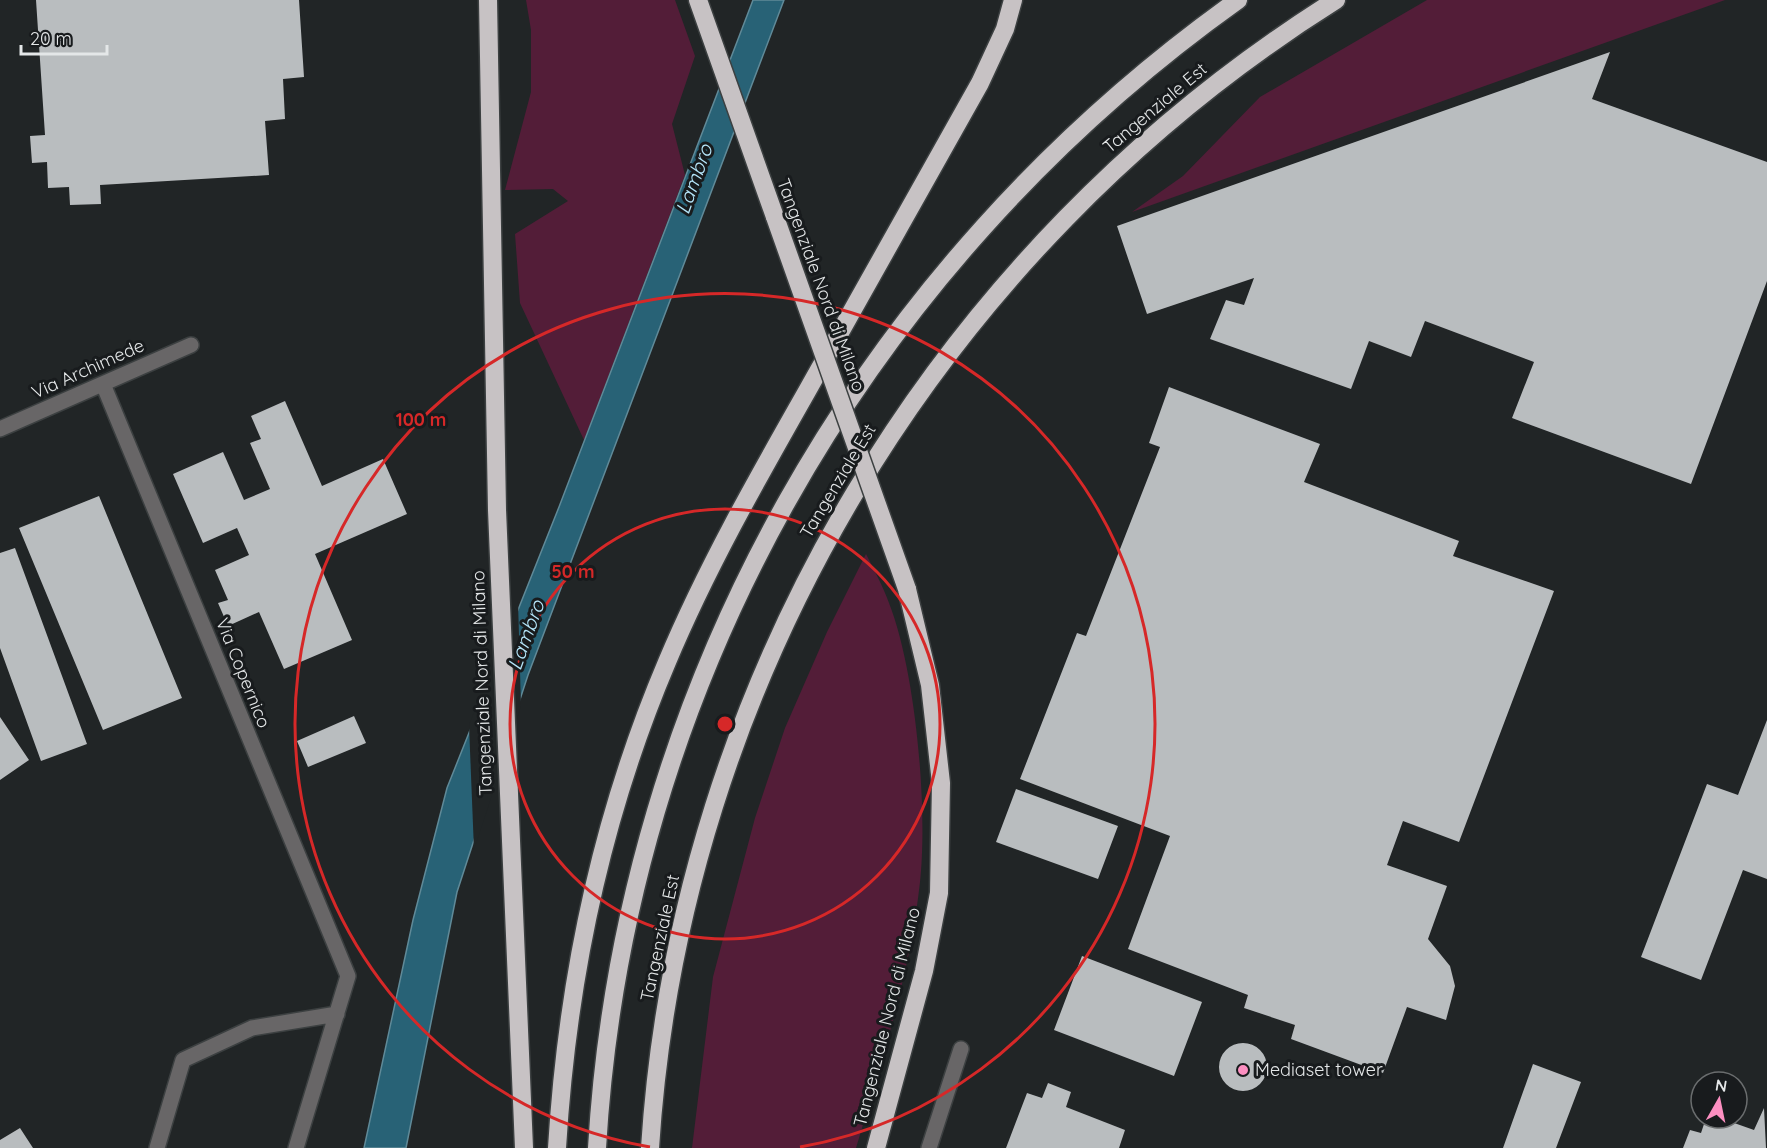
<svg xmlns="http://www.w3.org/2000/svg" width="1767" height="1148" font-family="Quicksand,sans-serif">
<rect width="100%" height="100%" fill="#212526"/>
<path fill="#531d38" d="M526 0H675L695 56 672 124 685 175 584 440 520 303 515 234 568 201 553 189 505 190 531 92V30Z
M1427 0H1725L1132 212 1183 176 1260 97Z
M866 554C874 570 883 586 889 603 916 672 928 809 920 882 910 973 882 1061 856 1148H692L713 977 755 818 785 728 827 632Z"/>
<path fill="#286276" stroke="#608a98" stroke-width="1.5" d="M753 0H784L528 675 457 892 406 1148H364L413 920 447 788 559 507Z"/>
<path fill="#212526" d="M518 601 521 706 474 850 469 725Z"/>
<path fill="#b9bdbf" d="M36 0H299L304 77 283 79 285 119 265 121 269 175 100 185 101 204 70 205 69 187 48 188 47 162 32 163 30 136 45 135Z
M1610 52 1592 99 1767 162V281L1691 484 1512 418 1534 362 1425 321 1411 357 1369 341 1351 389 1210 339 1226 300 1244 305 1254 278 1147 314 1117 226Z
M1169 387 1320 444 1304 482 1459 541 1453 556 1554 591 1459 842 1403 821 1387 865 1447 886 1428 939 1450 966 1455 986 1446 1020 1407 1007 1383 1073 1291 1039 1295 1025 1244 1008 1248 995 1128 949 1170 836 1020 779 1077 633 1086 636 1160 447 1149 443Z
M285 401 322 486 383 459 407 514 315 554 352 640 284 669 259 612 228 626 218 603 228 600 215 570 249 555 237 528 203 543 173 474 223 452 244 500 270 489 250 443 261 439 251 416Z
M99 496 182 698 103 730 19 528Z
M15 548 87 744 41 761 0 648V553Z
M354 716 366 743 308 767 297 741Z
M0 717 29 760 0 780Z
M1767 720V879L1743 870 1701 980 1641 957 1707 784 1738 795Z
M1016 789 1118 826 1098 879 996 842Z
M1082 956 1202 1002 1174 1076 1054 1030Z
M1219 1067a24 24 0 1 1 48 0a24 24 0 1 1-48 0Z
M1533 1064 1581 1082 1556 1148H1503Z
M1048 1083 1071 1092 1066 1107 1125 1130 1119 1148H1006L1027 1093 1042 1098Z
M1764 1108 1766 1148H1683L1690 1130 1701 1133 1706 1118H1720L1754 1130Z
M20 1128 33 1148H0V1140Z"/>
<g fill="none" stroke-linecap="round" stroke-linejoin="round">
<g stroke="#3c4041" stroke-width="18">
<path id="lane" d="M103 384 348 976 296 1148
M0 429 191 345
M157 1148 183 1060 252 1028 337 1014
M929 1148 961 1049"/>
</g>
<g stroke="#3c4041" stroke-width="21">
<path id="highway" d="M488 0 497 510 524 1148
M698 0 775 217
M557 1148C567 982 602 815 667 662 706 569 756 481 806 393 864 290 922 187 980 83L1005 29 1013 0
M597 1148C624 687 863 267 1238 0
M650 1148C680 680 939 249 1336 0
M876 1148 924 971 939 893 941 783 930 685 907 589"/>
</g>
<use href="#lane" stroke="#686667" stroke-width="15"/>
<use href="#highway" stroke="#c7c2c4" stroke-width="18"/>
<g stroke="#3c4041" stroke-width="21" stroke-linecap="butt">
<path id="highway-bridge" d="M775 217 907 589"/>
</g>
<use href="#highway-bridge" stroke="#c7c2c4" stroke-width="18"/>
</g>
<g fill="none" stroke="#d62828" stroke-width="3">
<circle cx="725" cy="724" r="215"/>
<path d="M650 1147A430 430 0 1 1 800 1147"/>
</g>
<circle fill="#fc8fc1" stroke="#181b1d" stroke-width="2" cx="1243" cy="1070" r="6"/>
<g text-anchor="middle" stroke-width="6" stroke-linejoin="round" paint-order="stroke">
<g font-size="18" fill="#e4e7e8" stroke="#181b1d">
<text transform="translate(1155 108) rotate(-40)" y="6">Tangenziale Est</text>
<text transform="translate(821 285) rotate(70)" y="6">Tangenziale Nord di Milano</text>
<text transform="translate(88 369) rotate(-24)" y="6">Via Archimede</text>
<text transform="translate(838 481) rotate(-59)" y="6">Tangenziale Est</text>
<text transform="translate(243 673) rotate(68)" y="6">Via Copernico</text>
<text transform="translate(482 683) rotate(-92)" y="6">Tangenziale Nord di Milano</text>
<text transform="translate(660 938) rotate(-78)" y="6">Tangenziale Est</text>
<text transform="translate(887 1017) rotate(-76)" y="6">Tangenziale Nord di Milano</text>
</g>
<g font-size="18" fill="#e4e7e8" stroke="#181b1d" text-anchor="start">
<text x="1255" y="1076">Mediaset tower</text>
</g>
<g font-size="20" font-style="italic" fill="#b6e7fb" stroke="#181b1d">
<text transform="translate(694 179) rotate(-70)" y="7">Lambro</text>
<text transform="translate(526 635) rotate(-70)" y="7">Lambro</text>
</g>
</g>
<circle cx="725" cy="724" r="9" fill="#d62828" stroke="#181b1d" stroke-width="3"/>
<g font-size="18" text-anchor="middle" font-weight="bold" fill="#d62828" stroke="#181b1d" stroke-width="6" stroke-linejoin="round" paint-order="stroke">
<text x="421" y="426">100 m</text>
<text x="573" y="578">50 m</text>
</g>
<g transform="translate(1719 1100) rotate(9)"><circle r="28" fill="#181b1d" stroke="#6a6d6e" stroke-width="1.5"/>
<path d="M0-4.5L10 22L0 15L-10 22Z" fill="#fc8fc1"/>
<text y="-9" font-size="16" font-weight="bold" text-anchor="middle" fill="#e4e7e8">N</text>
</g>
<path d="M21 45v9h86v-9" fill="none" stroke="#e4e7e8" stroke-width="3"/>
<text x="30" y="45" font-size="18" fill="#e4e7e8" stroke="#181b1d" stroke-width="4.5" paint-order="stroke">20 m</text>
</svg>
